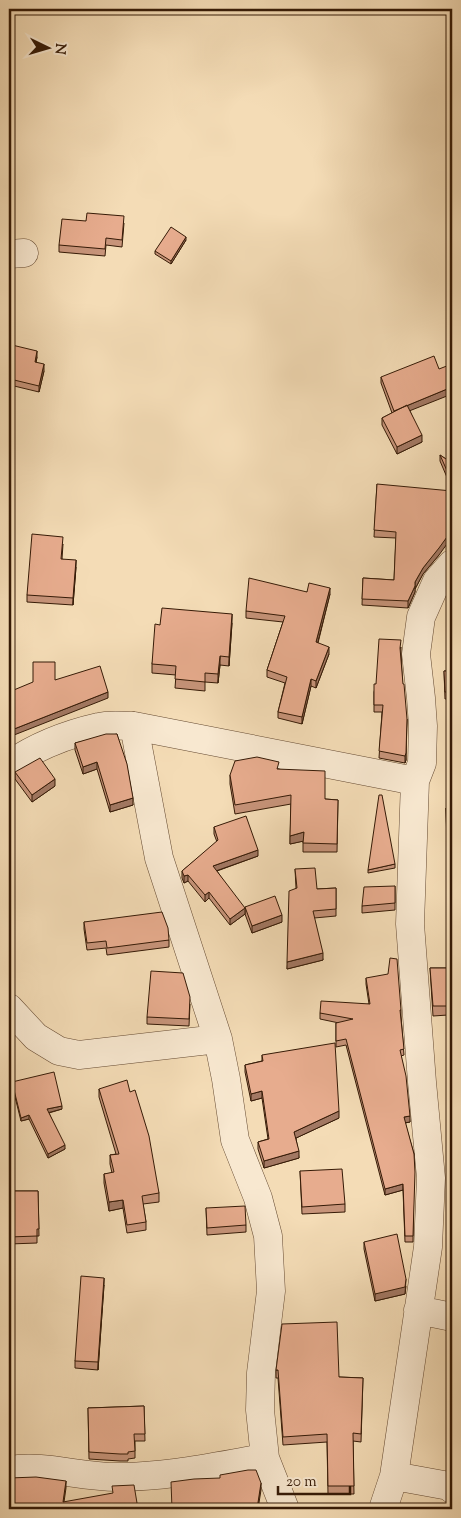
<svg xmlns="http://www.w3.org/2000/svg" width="461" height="1518" font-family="'Sorts Mill Goudy',serif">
<rect width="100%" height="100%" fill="#f4dcb6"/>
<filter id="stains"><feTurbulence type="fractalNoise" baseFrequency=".004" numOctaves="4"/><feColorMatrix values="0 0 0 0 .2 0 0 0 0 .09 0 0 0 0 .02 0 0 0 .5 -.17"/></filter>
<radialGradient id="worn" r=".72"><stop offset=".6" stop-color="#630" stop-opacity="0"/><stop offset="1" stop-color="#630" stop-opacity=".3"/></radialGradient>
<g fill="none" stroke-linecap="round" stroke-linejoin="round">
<g stroke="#654a32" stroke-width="29">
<path id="minor" d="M9 254 24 253
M134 726 159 858 218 1039 226 1079 235 1140 258 1198 268 1236 271 1291 261 1373 260 1410 265 1458 285 1509
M9 765C35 747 68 734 99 727 110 724 123 726 134 726L415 781
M9 1008 36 1037 59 1051 79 1055 218 1039
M418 1310 452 1317
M9 1470C46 1464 82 1478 120 1477 169 1477 217 1466 265 1458
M394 1476 449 1486 452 1489
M383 1509 394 1476 428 1247 431 1178 422 1082 410 924 415 781 422 763 423 726 421 698 416 654 421 617 437 581 452 564"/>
</g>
<use href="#minor" stroke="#f8e8d0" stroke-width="28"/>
</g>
<path fill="#c7947a" stroke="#351a06" d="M86 221 124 223 122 247 106 245 105 256 59 252V245Z
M186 240 171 264 155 254V251Z
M37 357 36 362 44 371 39 392 10 385 9 358Z
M381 377 410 411 422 442 397 454 382 425V418L392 413 381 383Z
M440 455 452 463V489L440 461Z
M377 484 439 555 423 574 415 589V592L408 608 362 605 363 578 394 580 396 538 374 537Z
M63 544 62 559 76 567 73 605 27 602V595Z
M307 592 330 594 318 643 329 654 316 688 311 686 302 724 278 718V712L285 683 267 677V670L283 622 246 618V611Z
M232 623 229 666 220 665 218 683 205 682V691L175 688 176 675 152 673V664L160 625Z
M401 647V652L406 760 405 763 379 758 382 712H374V692L376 684Z
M444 671H452V698L445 699Z
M117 734 133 805 110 812 97 769 83 774 75 750V743Z
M279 769 325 799 338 800 337 852H303V841L290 844 291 804 235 814 230 784V775Z
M15 772 55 786 32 802 15 779Z
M446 808 452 809V847L447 848Z
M214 827 258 856 217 871 245 914 230 925 209 898 205 902 188 881 184 883 182 878V871L217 842 214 834Z
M395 864V868L368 873V870Z
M295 869 317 889 336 888V916L314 918 323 960 287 969 296 888Z
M395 886V910L362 913V906Z
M245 907 282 922 252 933 245 914Z
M84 922 169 940V947L107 955 106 948 87 950 84 929Z
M430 968H452V1060H448V1015L433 1016Z
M366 978 401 1010V1016L404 1055 401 1056 410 1122 405 1123 414 1154 413 1242H405L403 1190 385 1195 346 1045 336 1047V1023H339L320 1019V1013L369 1004 366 984Z
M190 1004 189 1026 147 1024V1017Z
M262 1055 339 1118 296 1138 299 1158 264 1168 258 1149V1142L268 1139 262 1098 251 1101 245 1072V1065L262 1061Z
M12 1082 62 1109 49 1113 65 1149 48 1158 29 1119 21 1121 12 1085Z
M99 1089 159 1193V1202L143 1204 146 1222V1230L127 1233 123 1208 109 1211 104 1183V1174L112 1173 110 1164V1155L116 1154 99 1097Z
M300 1171 345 1204V1212L302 1214Z
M9 1191H38L39 1236H37V1243L9 1244Z
M206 1208 246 1225V1232L207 1235Z
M364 1242 406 1286 405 1294 375 1301 364 1249Z
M104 1285 98 1370 75 1368V1361Z
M276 1370 339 1377 363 1378 361 1442 353 1441 354 1494H328L327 1442 283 1445 278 1378H276Z
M144 1406 145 1441H135V1458L128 1459V1461H120L89 1459 88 1408Z"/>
<path fill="#a27863" stroke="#351a06" d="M186 237V240L171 264V261Z
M37 351V357L35 369V362Z
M44 364V371L39 392V386Z
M452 387V394L394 417V411Z
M422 435V442L397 454V447Z
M452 530V537L439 555 423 574 415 589V582L423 568Z
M76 560V567L73 605V598Z
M415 586V592L408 608V601Z
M330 588V594L316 649V642Z
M232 614V623L229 666V657Z
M329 647V654L316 688V681Z
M220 656V665L218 683V674Z
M311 679V686L302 724V717Z
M108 692V698L9 737V731Z
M407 719 406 760 405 763V756Z
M97 762V769L83 774V767Z
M55 779V786L32 802V795Z
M133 798V805L110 812V805Z
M304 832V841L290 844V836Z
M258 850V856L213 872V866Z
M188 875V881L184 883V876Z
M209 892V898L205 902V895Z
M245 908V914L230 925V919Z
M282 915V922L252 933V926Z
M323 953V960L287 969V962Z
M262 1091V1098L251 1101V1094Z
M62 1106V1109L47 1113V1109Z
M339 1111V1118L294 1139V1132Z
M29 1115V1119L21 1121V1118Z
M410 1116V1122L404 1123V1117Z
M65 1145V1149L48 1158V1154Z
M299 1151V1158L264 1168V1161Z
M403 1184V1190L385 1195V1189Z
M123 1200V1208L109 1211V1202Z
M104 1278V1285L98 1370V1362Z
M406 1279 405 1294 375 1301V1294Z
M66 1481V1488L63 1509V1502Z
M261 1483V1490L258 1509H257Z"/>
<path fill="#e7ac8e" stroke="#351a06" d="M87 213 124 216 122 240 106 238 105 249 59 245 62 219 86 221Z
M171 227 186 237 171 261 155 251Z
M12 345 37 351 35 362 44 364 39 386 10 379 9 384V358Z
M434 356 439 369 452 364V387L394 411 381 377Z
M407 405 422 435 397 447 382 418Z
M440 455 452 463V482Z
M377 484 452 491V530L439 548 423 568 415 582V586L408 601 362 599 363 578 394 580 396 532 374 530Z
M32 534 63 537 61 559 76 560 73 598 27 595Z
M249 578 307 592 309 583 330 588 316 642 329 647 316 681 311 679 302 717 278 712 287 677 267 670 285 616 246 611Z
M162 608 232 614 229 657 220 656 218 674 205 673V682L175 679 176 666 152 664 155 624 160 625Z
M379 639 401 640 400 648 403 684H404L407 719 406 753 405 756 379 751 383 705H374V684H376Z
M33 662H55V680L100 666 108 692 9 731V692L33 682Z
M444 671H452V692H445Z
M106 734H117L127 764 133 798 110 805 97 762 83 767 75 743Z
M257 757 279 762 277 769 325 771V799L338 800 337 844 303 843 304 832 290 836 291 795 235 805 230 775 235 761Z
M40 758 55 779 32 795 15 772Z
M379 795H382L395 864 368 870Z
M446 808 452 809V841H447Z
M246 816 258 850 213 866 245 908 230 919 209 892 205 895 188 875 184 876 182 871 218 840 214 827Z
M315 868 317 889 336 888V909L313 911 323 953 287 962 289 891 297 888 295 869Z
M395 886V903L362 906 364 887Z
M275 896 282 915 252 926 245 907Z
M162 912 168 928 169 940 107 948 106 941 87 943 84 922Z
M390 958 397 959 401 1010H400L404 1049 400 1050 406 1076 410 1116 404 1117 414 1154 415 1172 413 1236H405L403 1184 385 1189 346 1039 336 1041V1023L353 1019 320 1013 321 1001 370 1004 366 978 388 974Z
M430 968H452V1051H448V1006H433Z
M151 971 183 973 190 997 189 1019 147 1017Z
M335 1043 339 1111 294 1132 299 1151 264 1161 258 1142 269 1139 262 1091 251 1094 245 1065 263 1061 262 1055Z
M54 1072 62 1106 47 1109 65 1145 48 1154 29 1115 21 1118 12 1082Z
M127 1080 130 1092 135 1090 149 1136 159 1193 142 1196 146 1222 127 1225 123 1200 109 1202 104 1174 114 1172 110 1155 119 1154 99 1089Z
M342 1169 345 1204 302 1207 300 1171Z
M9 1191H38L39 1229H37V1236L9 1237Z
M245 1206 246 1225 207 1228 206 1208Z
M397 1234 406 1279 405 1287 375 1294 364 1242Z
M81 1276 104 1278 98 1362 75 1361Z
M337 1322 339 1377 363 1378 361 1434 353 1433 354 1486H328L327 1434 283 1437 278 1370H276L282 1324Z
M144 1406 145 1434H134L135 1451 128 1452V1454H120L89 1452 88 1408Z
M248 1470H256L261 1483 257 1509H172L171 1482 194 1479 220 1478V1475Z
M36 1477 66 1481 63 1502 113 1493 112 1486 134 1485 138 1509H9V1478Z"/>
<rect width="461" height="1518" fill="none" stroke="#f4dcb6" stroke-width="30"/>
<rect x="10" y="10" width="441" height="1498" fill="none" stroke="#351a06" stroke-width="2.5"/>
<rect x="15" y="15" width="431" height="1488" fill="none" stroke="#351a06"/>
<g transform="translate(48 48) rotate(95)" stroke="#f8e8d0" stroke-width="4" paint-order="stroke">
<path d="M0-4L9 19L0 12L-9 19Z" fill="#351a06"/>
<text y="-8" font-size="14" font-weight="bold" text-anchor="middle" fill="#351a06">N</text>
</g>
<path d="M278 1486v8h72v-8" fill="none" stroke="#351a06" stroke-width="2.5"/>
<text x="286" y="1486" font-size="15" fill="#351a06" stroke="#f8e8d0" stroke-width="4" paint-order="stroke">20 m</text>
<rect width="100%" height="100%" filter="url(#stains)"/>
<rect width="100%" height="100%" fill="url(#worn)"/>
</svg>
